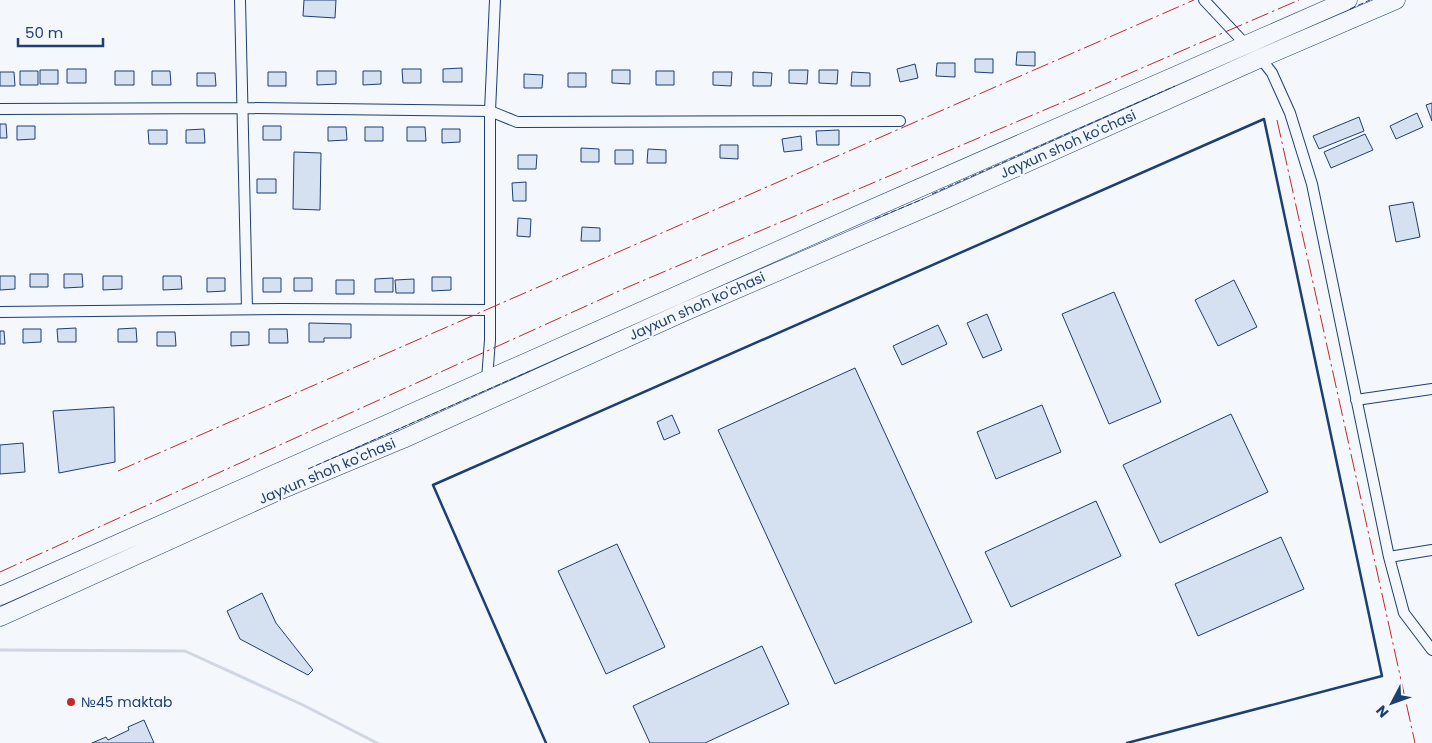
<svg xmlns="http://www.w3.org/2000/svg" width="1432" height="743" font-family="Poppins,sans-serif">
<rect width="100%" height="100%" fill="#f4f7fb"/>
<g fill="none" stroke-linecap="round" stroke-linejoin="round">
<path stroke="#cfd7e4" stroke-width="3" d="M0 650 185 651 303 705 377 743"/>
</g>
<path fill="#d5e0f0" stroke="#1d3f73" d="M304 0H336L335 18 303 16Z
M1017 52H1035V66L1016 65Z
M975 59H993V73L975 72Z
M937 63H955V77L936 76Z
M915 64 918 78 900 82 897 69Z
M462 68V82H443V69Z
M67 69H86V83H67Z
M402 69H421V83H403Z
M40 70H58V84H40Z
M612 70H630V84L612 83Z
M789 70H808L807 84 789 83Z
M819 70H838L837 84 819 83Z
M20 71H38V85H20Z
M115 71H134V85H115Z
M152 71H170L171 85H152Z
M317 71H336V84L317 85Z
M363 71H381V84L363 85Z
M656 71H674V85H656Z
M0 72H14L15 86H0Z
M268 72H286V86H268Z
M713 72H732L731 86 713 85Z
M753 72 772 73 771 86H753Z
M852 72 870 73V86H851Z
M197 73H215L216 86H197Z
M568 73H586V87H568Z
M524 74 543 75 542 88H524Z
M1432 103V121L1426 105Z
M1417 113 1423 127 1396 139 1390 126Z
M1359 117 1364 131 1319 149 1313 136Z
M0 124H6L7 138H0Z
M17 126H35V139L17 140Z
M263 126H281V140H263Z
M328 127H346L347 140 328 141Z
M365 127H383V141H365Z
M407 127H425L426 141H407Z
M204 129 205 143H186V130Z
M442 129H460V142L442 143Z
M148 130H167V144H149Z
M839 130V145H817L816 131Z
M1365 134 1373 150 1331 168 1324 152Z
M801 136 802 150 784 152 782 139Z
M720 145H738V159L720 158Z
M581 148 599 149V162H581Z
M648 149 666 150V163H647Z
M615 150H633V164H615Z
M294 152 321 153 320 210 293 209Z
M518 155H537L536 169H518Z
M257 179H276V193H257Z
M526 182V201H513L512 183Z
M1413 202 1420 237 1396 242 1389 206Z
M518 218 531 219 530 237 517 236Z
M582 227 600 228V241H581Z
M30 274H48V287H30Z
M64 274H82L83 287 64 288Z
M0 276H15V289L0 290Z
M103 276H122V289L103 290Z
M163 276H181L182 289 163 290Z
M432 277H451V290L432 291Z
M207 278H225V291L207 292Z
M263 278H281V292H263Z
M294 278H312V291H294Z
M393 278V292H375V279Z
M414 279V293H396L395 280Z
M336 280H354V294H336Z
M1234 280 1257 327 1218 346 1195 300Z
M1114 292 1161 402 1109 424 1062 314Z
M987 314 1002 350 983 358 967 323Z
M309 323 351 324V338H324V342H309Z
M938 325 947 344 902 365 893 346Z
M76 328V342H58L57 329Z
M136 328 137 342H118V329Z
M23 329H41V342L23 343Z
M269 329H287L288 343H269Z
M0 331H4L5 344H0Z
M157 332H175L176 346H157Z
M231 332H249V345L231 346Z
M855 368 972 622 835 684 718 430Z
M1042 405 1061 452 996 479 977 432Z
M114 407 115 462 59 473 53 411Z
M1231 414 1268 492 1160 543 1123 465Z
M672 415 680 433 664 440 657 422Z
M23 443 25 472 0 474V445Z
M1096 501 1121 556 1011 607 985 552Z
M1281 537 1304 589 1198 636 1175 584Z
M617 544 665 647 606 674 558 571Z
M262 593 276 623 313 670 308 675 240 639 227 611Z
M762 646 789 704 705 743H650L633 706Z
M144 720 154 743H92L106 737 108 740 129 730 128 727Z"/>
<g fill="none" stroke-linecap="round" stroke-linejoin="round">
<g stroke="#1d3f73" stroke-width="12">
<path id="minor" d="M240 0 247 309
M1204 0 1248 47
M1259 56 1272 73 1290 113 1312 184 1389 557 1404 613 1432 650
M0 109 244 108 490 111 517 122 900 121
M0 312 282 309 489 310
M487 379 490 340V111L495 0
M1356 400 1432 389
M1389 557 1432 550"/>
</g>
<g stroke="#1d3f73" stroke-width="19">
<path id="trunk" d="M0 596 860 214 1348 0
M0 617 276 492 403 439 684 312 939 202 1261 58 1396 0"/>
</g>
<use href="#minor" stroke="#f4f7fb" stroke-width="10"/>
<use href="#trunk" stroke="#f4f7fb" stroke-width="18"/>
<path stroke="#1d3f73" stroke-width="1" stroke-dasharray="6 2.5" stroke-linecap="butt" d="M1350 9 1370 0
M932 194 1175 86
M875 219 923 199
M308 469 530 371"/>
<path stroke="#1d3f73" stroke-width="2.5" d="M546 743 433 485 1264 119 1382 676 1127 743"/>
<path stroke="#c62828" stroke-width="1" stroke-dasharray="18 4 2.5 4" stroke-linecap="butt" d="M1277 120 1415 743
M118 471 1194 0
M0 572 628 287 1075 97 1299 0"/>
</g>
<circle fill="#c62828" stroke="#f4f7fb" stroke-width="2" cx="71" cy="702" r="5"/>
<g text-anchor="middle" stroke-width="4" stroke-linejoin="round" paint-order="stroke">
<g font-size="14" fill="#1d3f73" stroke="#f4f7fb">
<text transform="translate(1068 144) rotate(-24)" y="5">Jayxun shoh ko'chasi</text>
<text transform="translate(697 306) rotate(-24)" y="5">Jayxun shoh ko'chasi</text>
<text transform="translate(327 471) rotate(-23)" y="5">Jayxun shoh ko'chasi</text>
</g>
<g font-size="14" fill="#1d3f73" stroke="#f4f7fb" text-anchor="start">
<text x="81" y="707">№45 maktab</text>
</g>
</g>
<g transform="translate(1392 703) rotate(229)" stroke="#f4f7fb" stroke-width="4" paint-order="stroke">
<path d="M0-4L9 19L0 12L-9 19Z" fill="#1d3f73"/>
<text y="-8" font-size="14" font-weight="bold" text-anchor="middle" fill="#1d3f73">N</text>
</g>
<path d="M18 38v8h85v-8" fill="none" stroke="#1d3f73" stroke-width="2.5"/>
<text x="25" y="38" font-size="15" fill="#1d3f73" stroke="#f4f7fb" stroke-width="4" paint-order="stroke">50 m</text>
</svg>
